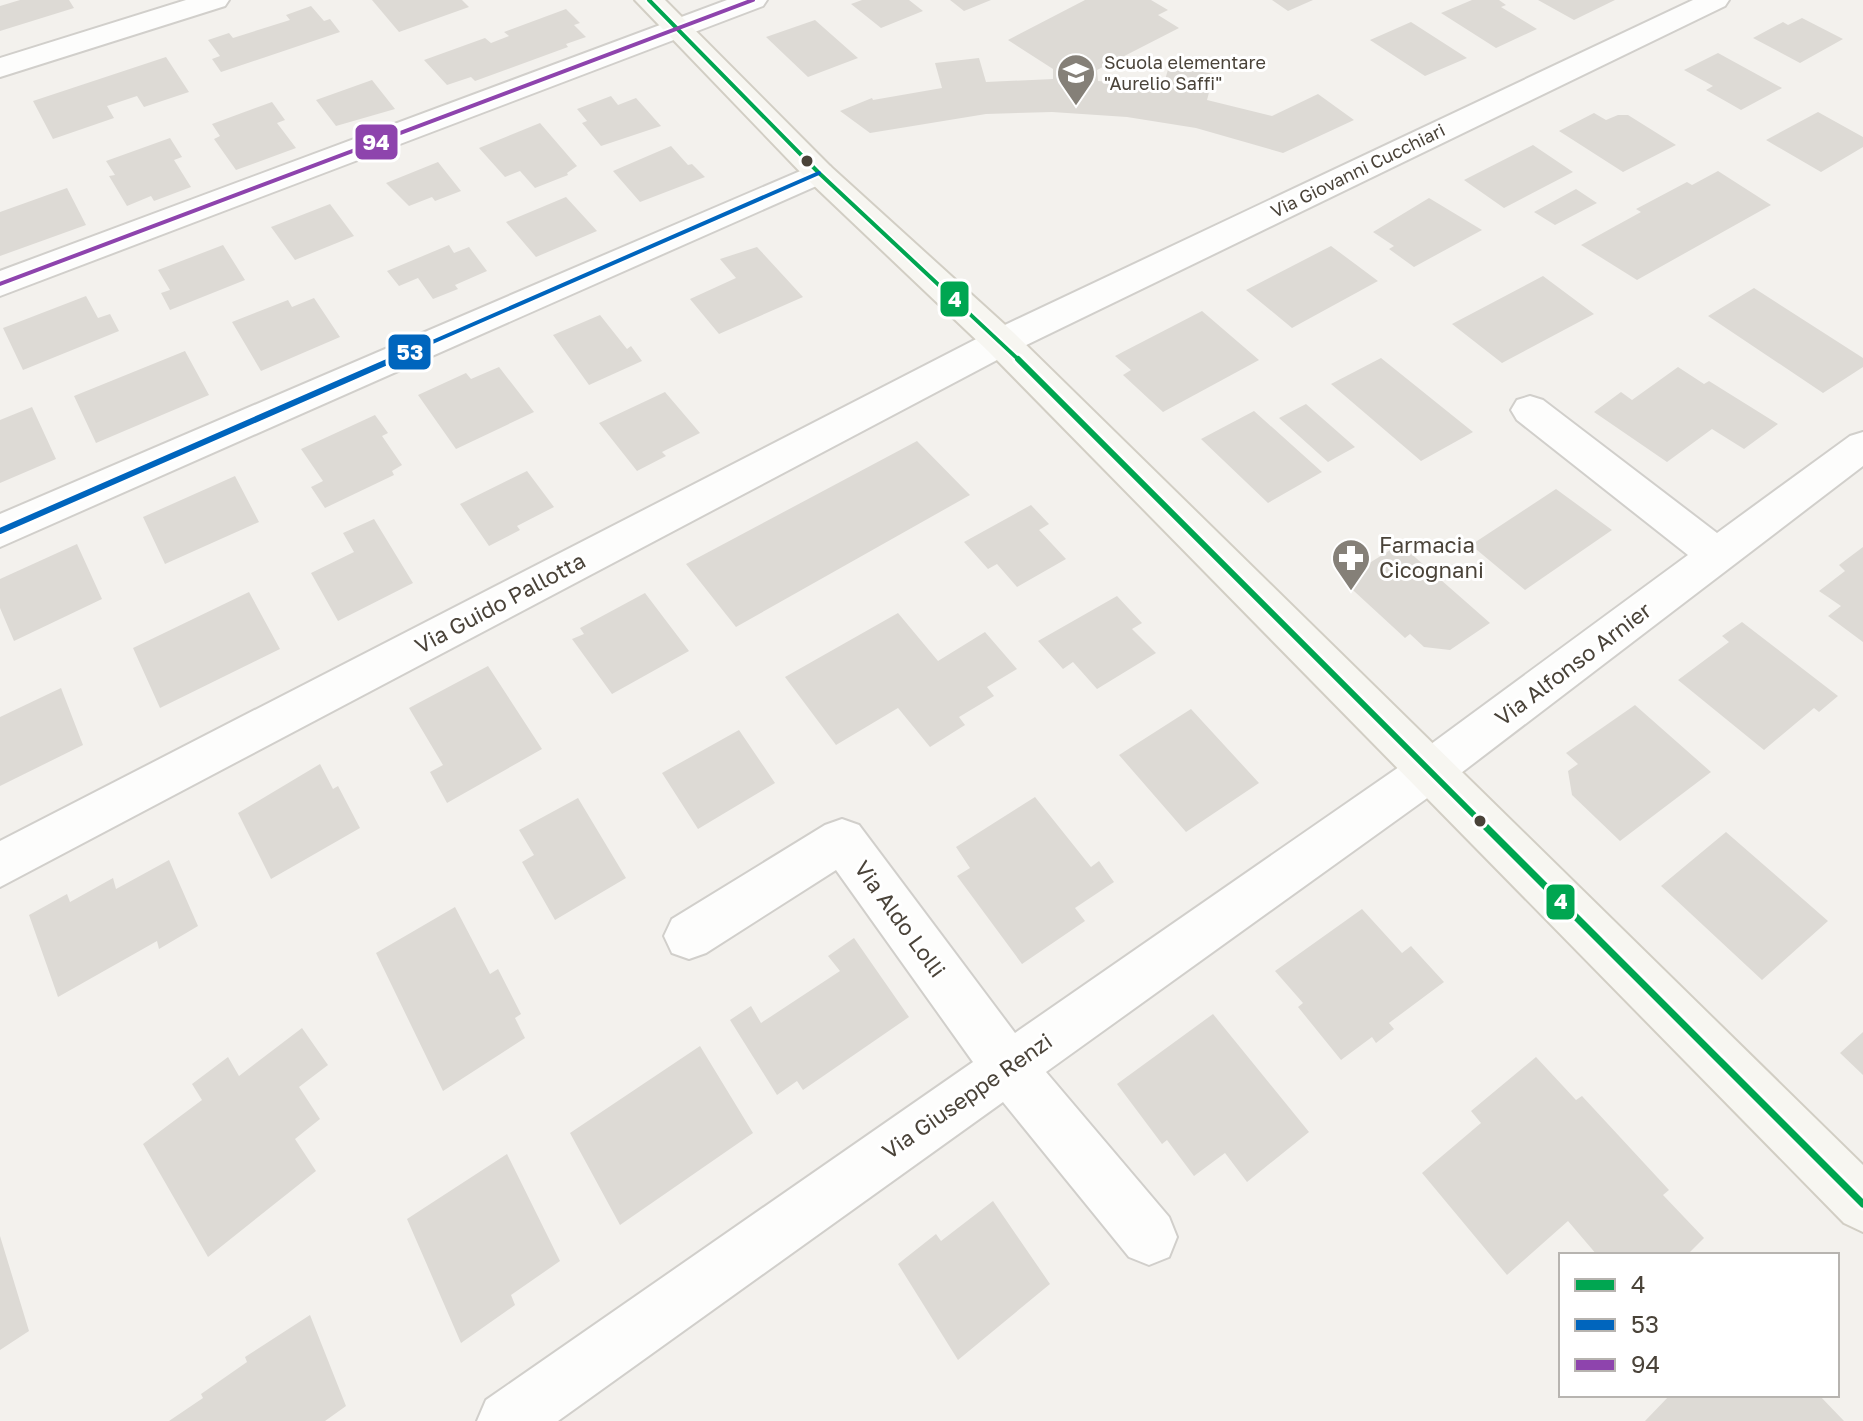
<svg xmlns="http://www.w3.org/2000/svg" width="1863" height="1421" font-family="'Golos Text',sans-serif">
<rect width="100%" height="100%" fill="#f3f1ed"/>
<path fill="#dddad5" d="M20 0H69L74 8 0 31V6Z
M372 0H462L469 7 399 32Z
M862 0H909L923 11 881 28 851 4Z
M950 0H991L964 11Z
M1085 0H1151L1168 10 1158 15 1179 28 1097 70 1098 81 1163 87 1169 66 1214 74 1207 100 1272 116 1318 94 1354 120 1283 153 1196 128 1127 117 1052 112 986 114 870 133 840 111 872 98 873 100 942 88 935 63 979 58 986 82 1053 79V69L1008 40Z
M1272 0H1313L1288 11Z
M1472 0H1499L1506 5 1501 7 1537 29 1496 48 1441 13Z
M1538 0H1615L1574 20Z
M311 6 324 21 330 19 340 32 221 72 212 59 220 56 208 40 229 33 233 38 290 20 286 15Z
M566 9 580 23 574 25 586 37 566 44 568 47 475 81 471 77 447 85 424 60 485 38 491 43 509 36 504 32Z
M1802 18 1843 39 1800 63 1753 38 1783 22 1788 25Z
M815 20 858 58 808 77 766 37Z
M1411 22 1467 58 1425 76 1370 40Z
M1718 53 1782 88 1741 110 1706 90 1713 86 1684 70Z
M166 57 189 92 144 107 137 96 107 106 114 118 53 139 33 101Z
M372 80 395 109 336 126 316 100Z
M611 96 618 105 636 98 661 126 601 146 582 123 587 121 577 109Z
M272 102 285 120 277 123 296 148 236 170 214 139 220 136 212 124Z
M1818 112 1863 137V147L1821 172 1766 140Z
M1594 113 1606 120 1618 115H1628L1676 145 1623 172 1559 131Z
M540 123 577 166 567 173 568 175 535 188 520 171 505 177 479 148Z
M170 138 182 157 174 160 191 187 154 201 151 196 127 206 109 176 115 175 106 161Z
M1533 145 1573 172 1504 208 1464 180Z
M671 146 688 165 692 164 705 177 640 202 613 171Z
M438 162 461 191 435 201 432 197 409 206 386 183Z
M1718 171 1771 205 1637 280 1581 245 1641 212 1636 209 1687 182 1692 185Z
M67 188 86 225 0 256V212Z
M1576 189 1597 203 1555 225 1534 212Z
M566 197 597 231 536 257 506 222Z
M1429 198 1482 230 1414 267 1389 249 1394 246 1373 232Z
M330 204 354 236 295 260 271 227Z
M223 245 245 280 170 310 161 293 170 290 158 270Z
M449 245 454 253 469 247 487 271 455 285 458 289 433 299 418 278 399 286 387 271Z
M1331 246 1378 281 1292 328 1246 290Z
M757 247 803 297 719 334 690 299 736 278 720 259Z
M1543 276 1594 314 1502 363 1452 324Z
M1754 288 1863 358V367L1823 393 1708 316Z
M86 296 98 318 110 314 119 331 23 370 3 328Z
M314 298 340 337 261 371 232 322 288 300 292 307Z
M1202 311 1259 360 1163 412 1123 375 1131 370 1115 356Z
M600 315 627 349 631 346 642 361 589 385 553 335Z
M185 351 209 395 96 443 74 396Z
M1381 358 1473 432 1421 461 1331 384Z
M499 367 534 412 456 449 418 395 466 373 471 379Z
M1678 367 1704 384 1709 381 1778 424 1744 449 1712 429 1667 462 1594 412 1621 392 1632 400Z
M665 392 700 433 662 452 666 456 637 471 599 423Z
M1306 404 1355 447 1328 462 1279 418Z
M32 407 56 459 0 483V420Z
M1254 411 1322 472 1268 503 1201 439Z
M375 415 388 433 382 436 402 465 392 471 394 475 325 508 311 487 323 481 301 449Z
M917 441 970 495 736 627 686 564Z
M527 471 554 507 517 526 520 530 489 546 460 504Z
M235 476 259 522 165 564 143 517Z
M1556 489 1612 530 1525 590 1471 545Z
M1031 505 1049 524 1039 530 1066 559 1017 587 997 564 988 569 964 542Z
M374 519 413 583 338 621 311 573 354 552 343 533Z
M77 544 102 599 14 641 0 608V579Z
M1400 544 1490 623 1450 650 1424 647 1410 634 1405 638 1342 580Z
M1863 547V642L1828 616 1841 606 1819 591 1845 571 1839 565Z
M249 592 280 649 160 708 133 648Z
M645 593 689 651 612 694 572 639 584 634 580 628Z
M1117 596 1142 623 1132 629 1156 653 1097 689 1073 662 1063 669 1038 641Z
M898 613 938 661 985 632 1017 669 987 687 994 696 959 717 965 725 930 747 898 708 836 745 785 677Z
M1742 622 1838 696 1819 712 1814 708 1764 750 1678 680 1729 642 1722 636Z
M488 666 542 749 447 803 430 772 443 765 409 708Z
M61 688 83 745 0 786V717Z
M1635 705 1711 772 1620 841 1572 795 1568 771 1578 764 1566 753Z
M1191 709 1259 783 1186 832 1119 755Z
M739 730 775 783 698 829 662 773Z
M320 764 333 789 338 786 360 828 271 879 238 813Z
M1035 797 1091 867 1099 861 1114 882 1075 908 1085 921 1022 964 957 876 970 868 956 847Z
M578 798 626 878 555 920 522 862 534 855 519 830Z
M1726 832 1828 921 1762 980 1661 886Z
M169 860 198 926 159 949 157 941 58 997 29 915 67 894 70 902 113 878 116 889Z
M455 907 490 974 498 969 521 1014 515 1018 525 1038 443 1091 376 953Z
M1362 909 1402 953 1411 946 1444 982 1389 1023 1394 1029 1376 1043 1372 1037 1341 1060 1298 1007 1303 1003 1275 971Z
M854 938 909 1017 803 1090 797 1081 777 1095 730 1020 751 1006 761 1023 840 971 828 956Z
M1213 1014 1309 1132 1247 1182 1225 1153 1194 1176 1167 1140 1162 1144 1117 1084Z
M302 1028 328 1065 299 1087 320 1119 295 1139 316 1171 208 1257 143 1144 202 1100 192 1084 228 1057 239 1076Z
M1863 1032V1075L1840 1053Z
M700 1046 753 1133 620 1225 570 1133Z
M1536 1057 1576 1100 1582 1096 1669 1190 1663 1195 1704 1238 1687 1255H1597L1568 1221 1507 1275 1422 1173 1481 1123 1471 1111Z
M507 1154 560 1261 511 1295 515 1305 461 1343 407 1219Z
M993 1201 1050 1284 958 1360 898 1264 936 1234 941 1241Z
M0 1236 29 1331 0 1350Z
M310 1315 346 1406 325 1421H169L203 1398 201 1394 247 1362 245 1357Z
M1670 1395H1819L1844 1421H1645Z"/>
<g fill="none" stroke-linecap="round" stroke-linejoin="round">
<g stroke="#d1cfcb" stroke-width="4">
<path id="street" d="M186 0H229L225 6 0 77V58Z
M727 0H767L763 6 0 296V271Z
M1693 0H1729L1725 6 1014 351 0 887V841L988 333Z
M819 163 830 166 835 173 830 180 0 547V514Z
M1530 396 1543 400 1717 533 1850 436 1863 432V466L1444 786 1046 1072 1169 1217 1177 1237 1169 1257 1149 1265 1129 1257 1003 1102 558 1421H477L486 1400 973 1062 836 870 706 953 689 959 672 953 664 936 672 919 825 825 842 819 859 825 1015 1033 1412 758 1688 555 1517 420 1511 410 1517 400Z"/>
</g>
<g stroke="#d2cec4" stroke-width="4">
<path id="secondary" d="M635 0H665L830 166 1014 333 1863 1165V1232L1844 1223 988 351 808 180Z"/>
</g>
<use href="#street" fill="#fdfdfc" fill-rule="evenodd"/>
<use href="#secondary" fill="#f7f6f1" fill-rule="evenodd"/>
<g stroke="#fff" stroke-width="8">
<path id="bus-1-far2" d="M649 0 819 173 1020 361"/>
</g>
<g stroke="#fff" stroke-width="12">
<path id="bus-1-far1" d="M1018 359 1484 825"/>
</g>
<g stroke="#fff" stroke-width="13">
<path id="bus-1" d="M1482 823 1863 1204"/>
</g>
<g stroke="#fff" stroke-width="8">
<path id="bus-2-far1" d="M389 361 819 173"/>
</g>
<g stroke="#fff" stroke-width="12">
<path id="bus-2" d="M0 531 394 359"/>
</g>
<g stroke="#fff" stroke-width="8">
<path id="bus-3" d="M0 284 753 0"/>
</g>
<use href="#bus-1-far2" stroke="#00a651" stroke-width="4"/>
<use href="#bus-1-far1" stroke="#00a651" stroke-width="6"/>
<use href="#bus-1" stroke="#00a651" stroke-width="7"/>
<use href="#bus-2-far1" stroke="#0065bd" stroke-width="4"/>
<use href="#bus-2" stroke="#0065bd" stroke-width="6"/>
<use href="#bus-3" stroke="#8e44ad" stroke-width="4"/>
</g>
<defs>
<g id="school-pin" transform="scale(2)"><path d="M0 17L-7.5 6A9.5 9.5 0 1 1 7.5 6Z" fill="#858078" stroke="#fff"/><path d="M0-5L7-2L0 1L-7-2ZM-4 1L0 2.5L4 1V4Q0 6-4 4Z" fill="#fff"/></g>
<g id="pharmacy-pin" transform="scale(2)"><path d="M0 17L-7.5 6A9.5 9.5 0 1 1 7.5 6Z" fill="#858078" stroke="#fff"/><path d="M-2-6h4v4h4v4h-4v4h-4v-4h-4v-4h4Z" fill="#fff"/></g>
</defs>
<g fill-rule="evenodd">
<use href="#school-pin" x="1076" y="73"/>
<use href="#pharmacy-pin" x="1351" y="558"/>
</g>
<g fill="#4a4339" stroke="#fff" stroke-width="3">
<circle cx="807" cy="161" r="7"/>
<circle cx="1480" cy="821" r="7"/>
</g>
<g text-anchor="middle" stroke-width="6" stroke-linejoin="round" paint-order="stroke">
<g font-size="18" fill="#4a4339" stroke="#fff" text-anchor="start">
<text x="1104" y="69">Scuola elementare<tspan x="1104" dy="21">"Aurelio Saffi"</tspan></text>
</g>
<g font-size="18" fill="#4a4339" stroke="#fff">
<text transform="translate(1358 171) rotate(-26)" y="6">Via Giovanni Cucchiari</text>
</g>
<g font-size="22" fill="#4a4339" stroke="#fff" text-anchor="start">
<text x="1379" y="553">Farmacia<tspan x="1379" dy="25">Cicognani</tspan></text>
</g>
<g font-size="22" fill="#4a4339" stroke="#fff">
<text transform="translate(500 603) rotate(-28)" y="8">Via Guido Pallotta</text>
<text transform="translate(1573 664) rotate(-37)" y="8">Via Alfonso Arnier</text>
<text transform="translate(900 919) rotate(54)" y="8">Via Aldo Lolli</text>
<text transform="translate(967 1096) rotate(-35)" y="8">Via Giuseppe Renzi</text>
</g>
</g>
<g stroke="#fff" stroke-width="3">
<rect x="354" y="123" width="45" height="38" rx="8" fill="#8e44ad"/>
<rect x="939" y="280" width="31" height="38" rx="8" fill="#00a651"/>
<rect x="387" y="333" width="45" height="38" rx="8" fill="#0065bd"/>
<rect x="1545" y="883" width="31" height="38" rx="8" fill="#00a651"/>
</g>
<g font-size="22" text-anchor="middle" font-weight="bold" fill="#fff">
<text x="376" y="150">94</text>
<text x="955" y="307">4</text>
<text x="410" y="360">53</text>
<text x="1561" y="909">4</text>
</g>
<rect x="1559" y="1253" width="280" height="144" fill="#ffffff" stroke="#b7b4b0" stroke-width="2"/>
<rect x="1575" y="1279" width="40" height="12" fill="#00a651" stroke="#b7b4b0" stroke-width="2"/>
<text x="1631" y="1293" font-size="24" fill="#4a4339">4</text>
<rect x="1575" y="1319" width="40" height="12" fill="#0065bd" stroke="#b7b4b0" stroke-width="2"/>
<text x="1631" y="1333" font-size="24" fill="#4a4339">53</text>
<rect x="1575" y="1359" width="40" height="12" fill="#8e44ad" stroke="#b7b4b0" stroke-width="2"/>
<text x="1631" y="1373" font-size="24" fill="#4a4339">94</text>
</svg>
